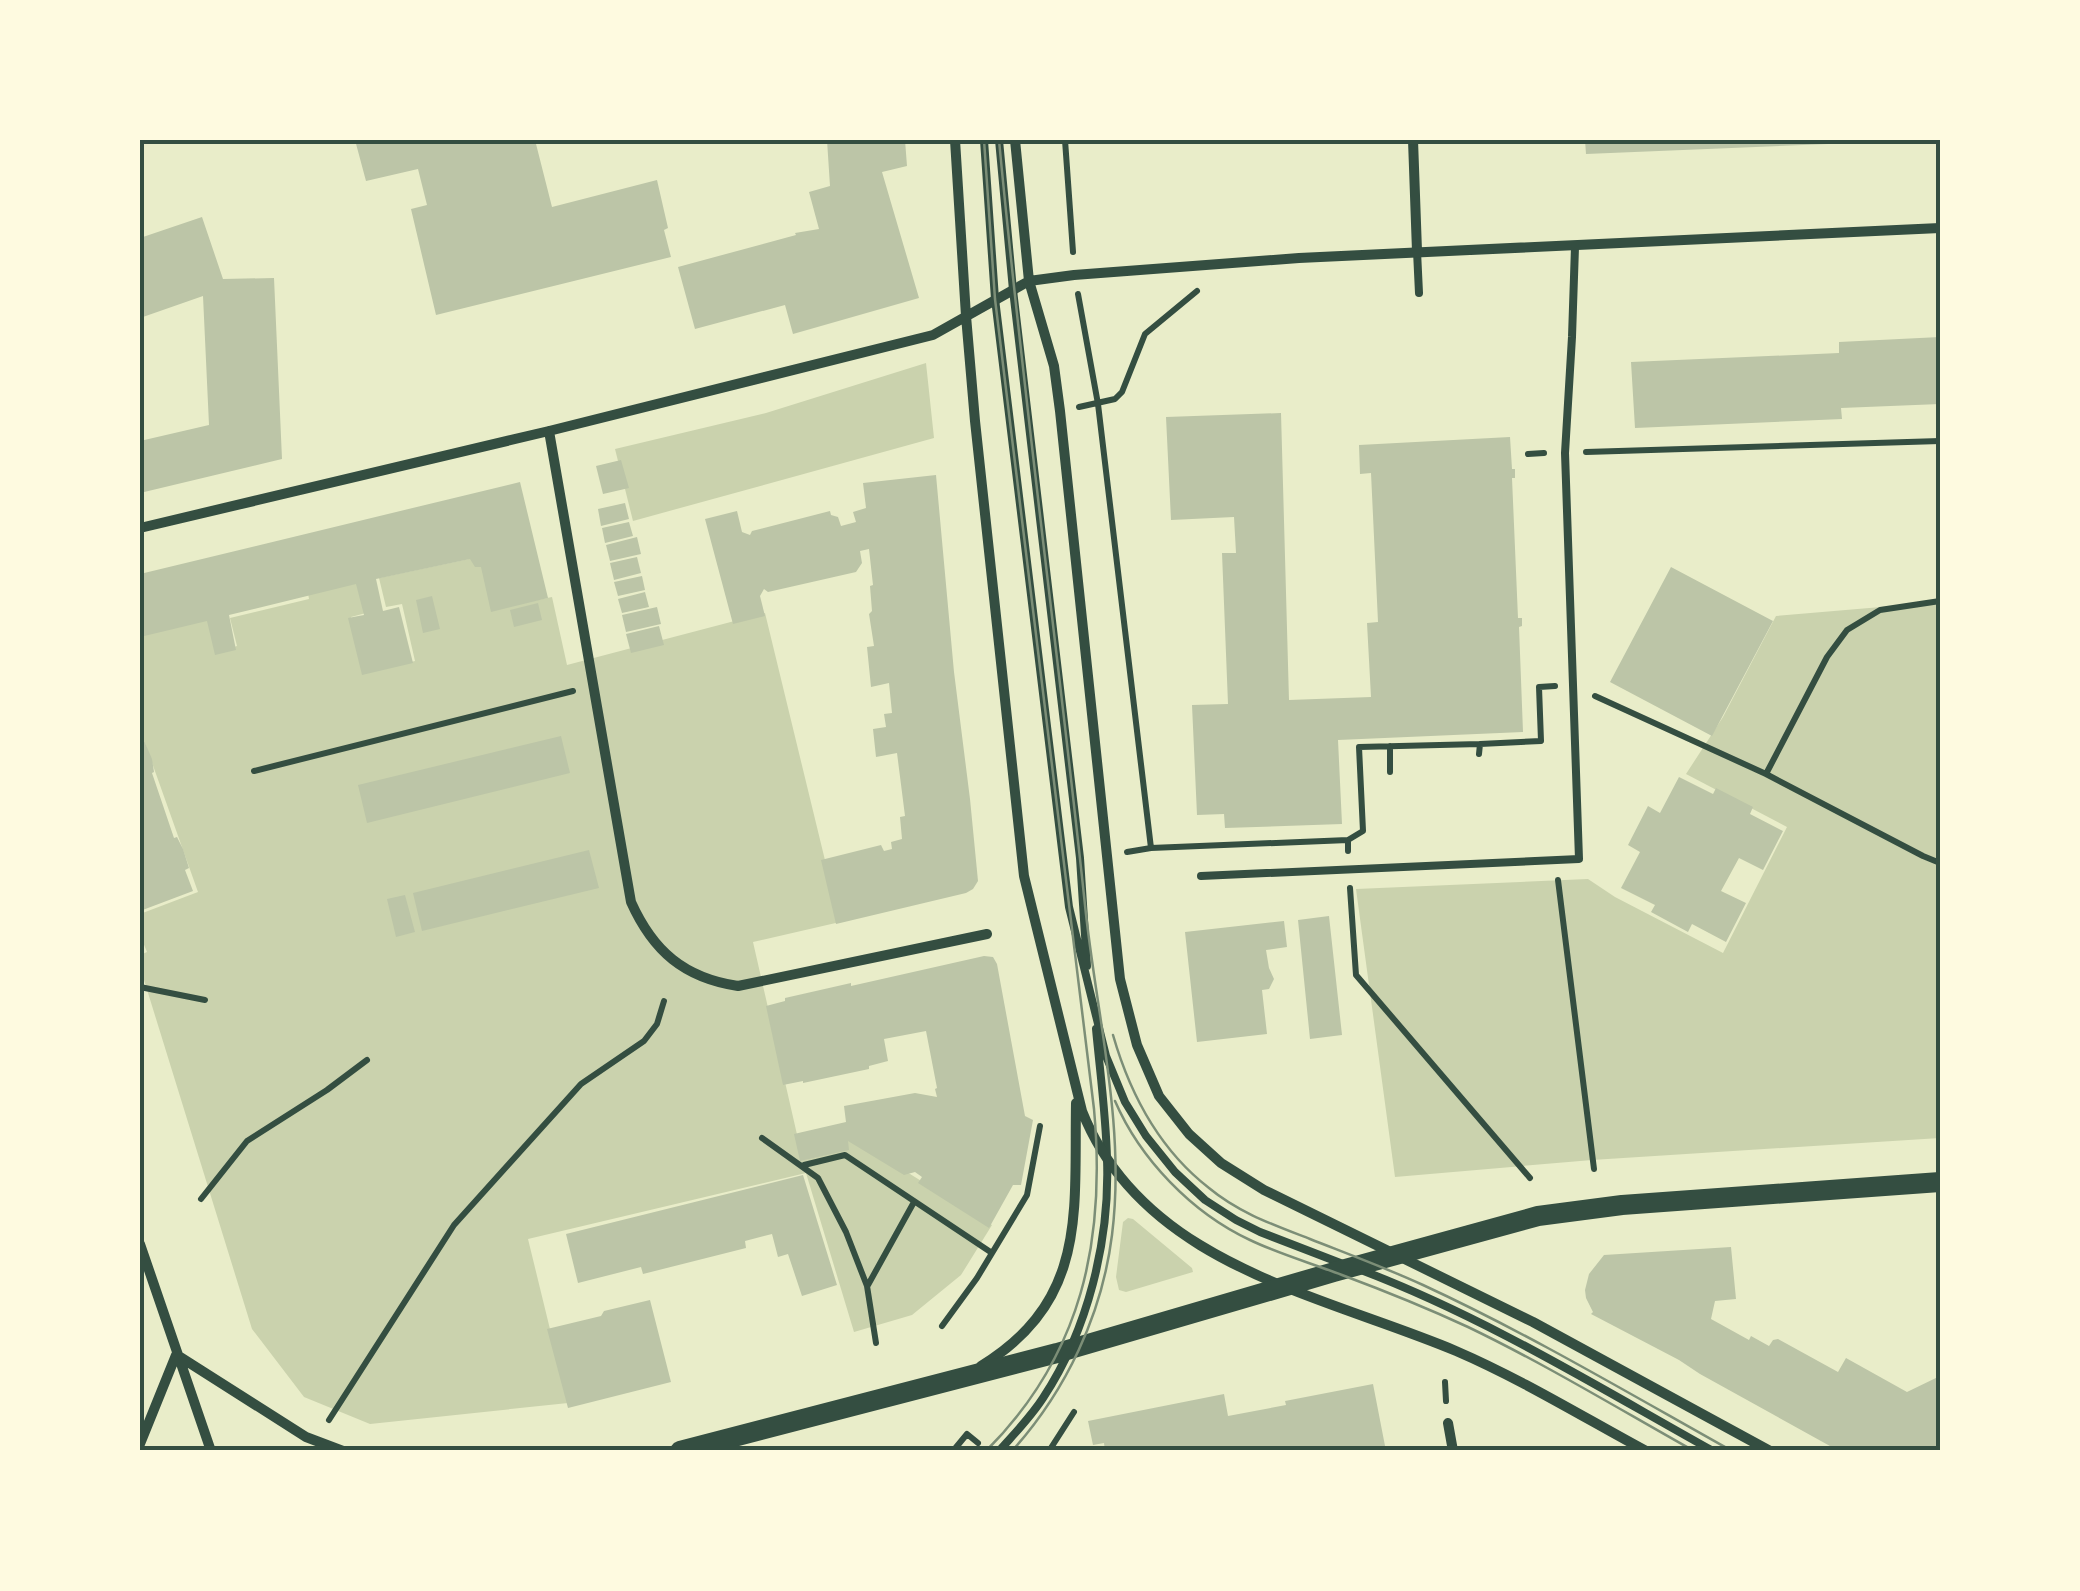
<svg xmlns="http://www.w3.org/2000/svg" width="2080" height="1591" font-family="'Alegreya Sans',sans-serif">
<rect width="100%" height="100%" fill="#e9edc9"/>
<path fill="#cad2ad" d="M926 363 934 438 633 521 615 449 766 413Z
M483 556 495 609 552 597 567 665 765 613 840 922 753 942 801 1152 849 1136 992 1225 961 1275 912 1315 854 1332 806 1173 528 1239 568 1403 370 1424 304 1397 252 1329 140 967V955L147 952 140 935V914L198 892 140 729V635L209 617 218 652 237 646 230 618 309 599 308 593 359 581 366 613 351 617 365 673 415 661 402 604 386 607 379 578Z
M1940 602V1138L1592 1160 1395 1177 1356 889 1588 879 1615 897 1723 953 1787 827 1686 774 1723 717 1776 616Z
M1128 1218 1133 1219 1192 1268 1193 1272 1126 1292 1119 1290 1116 1277 1123 1222Z"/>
<path fill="#bcc5a7" d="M355 140H535L552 207 657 180 668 228 664 230 671 257 436 315 411 209 427 205 418 169 366 181Z
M827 140H905L907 166 882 172 919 298 793 334 785 305 695 329 678 267 796 235 795 233 819 229 809 192 830 186Z
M1585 140H1827L1828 144 1586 154Z
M202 217 223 279 274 278 282 459 140 493V441L209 425 203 296 140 318V238Z
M1940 337V404L1841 408 1842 419 1635 428 1631 362 1839 353V342Z
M1281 413 1289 700 1371 697 1367 623 1378 622 1371 473 1360 474 1359 445 1510 437 1512 469H1515V478H1512L1518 618H1522V626L1519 627 1523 732 1338 740 1342 824 1225 828 1224 814 1197 815 1192 705 1228 704 1222 553H1236L1234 517 1171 520 1166 417Z
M621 460 629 488 603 494 596 466Z
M936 475 954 672 970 799 978 881 973 889 966 893 836 924 821 860 881 845 884 851 892 849 891 842 902 839 900 817 905 816 897 753 876 757 873 729 886 727 884 714 892 713 889 683 871 687 867 647 874 646 869 614 872 611 870 586 873 585 869 549 860 551 862 563 856 572 768 592 764 589 760 596 765 616 733 624 705 519 737 511 742 532 750 535 752 531 830 511 831 515 838 517 841 526 856 522 853 512 866 508 863 483Z
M520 482 548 598 491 612 481 567H475L470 559 376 579 383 611 399 607 413 663 362 675 348 618 364 615 356 584 229 615 236 650 215 655 207 621 140 637V574Z
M625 503 629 519 601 526 598 509Z
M629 522 633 536 605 543 602 528Z
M637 537 641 554 610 561 606 545Z
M637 557 641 573 614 580 610 563Z
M1671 567 1773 621 1712 736 1610 682Z
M642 576 645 590 618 596 614 582Z
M645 592 649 607 622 613 618 599Z
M432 596 440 629 423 633 416 600Z
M538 603 542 620 514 627 510 610Z
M657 607 661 624 626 632 622 615Z
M659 626 664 645 631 653 626 634Z
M140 731 152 759 154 772 152 773 174 838 177 837 183 849 189 868 185 870 193 891 140 911Z
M561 736 570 773 367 823 358 785Z
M1679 777 1713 794 1716 788 1753 807 1750 814 1783 831 1763 870 1739 858 1721 891 1746 903 1726 942 1692 924 1688 932 1651 912 1655 905 1621 888 1640 852 1628 845 1648 806 1660 813Z
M589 850 599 888 422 931 413 893Z
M405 895 415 932 396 937 387 899Z
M1329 916 1342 1035 1310 1039 1298 920Z
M1284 921 1287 947 1266 950 1269 968 1274 979 1269 989 1262 990 1267 1034 1197 1042 1185 932Z
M984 956 993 957 997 964 1025 1116 1033 1120 1021 1185H1013L989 1228 918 1183 922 1177 915 1172 904 1175 848 1141 849 1150 800 1161 794 1134 846 1122 844 1106 915 1093 937 1097 935 1089 937 1088 926 1031 884 1039 888 1061 869 1066V1069L803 1083V1081L783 1085 766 1006 785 1001V998L851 983V986Z
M803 1175 837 1285 802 1296 788 1254 778 1257 772 1234 745 1241 746 1248 643 1274 641 1267 578 1283 566 1234Z
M1731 1247 1736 1299 1715 1301 1711 1319 1749 1340 1751 1336 1769 1346 1773 1340 1778 1339 1838 1372 1846 1358 1907 1392 1940 1376V1451H1839L1700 1374 1679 1360 1591 1314 1593 1312 1586 1298 1585 1290 1589 1274 1604 1255Z
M650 1300 671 1382 568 1408 547 1329 601 1316 604 1311Z
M1373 1384 1386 1451H1105L1104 1443 1093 1445 1088 1421 1224 1394 1228 1416 1286 1405 1285 1401Z"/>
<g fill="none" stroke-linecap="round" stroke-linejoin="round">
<path stroke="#344e41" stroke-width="6" d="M1065 140 1073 252
M1078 294 1098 404 1151 848 1348 840V851
M1079 407 1115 399 1122 392 1145 334 1197 291
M1586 452 1940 441
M1528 454 1544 453
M1595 696 1766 774 1923 856 1940 863
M1480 744 1541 741 1539 687 1555 686
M1390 746V772
M254 771 573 691
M1766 774 1827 657 1847 630 1880 610 1940 601
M1348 840 1363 831 1359 747 1480 744 1479 754
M1127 852 1151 848
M1558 880 1594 1169
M1350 888 1356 975 1530 1178
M140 987 205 1000
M762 1138 818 1178 846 1232 867 1286 876 1343
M804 1165 845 1155 992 1253
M201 1199 247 1141 327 1090 367 1060
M868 1285 914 1202
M942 1326 977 1278 1027 1195 1040 1126
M1445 1382 1446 1401
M329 1420 454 1225 581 1084 644 1041 657 1024 664 1001
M953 1451 967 1434 978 1443
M1049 1451 1074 1412"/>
<path stroke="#344e41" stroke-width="8" d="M984 140 995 299 1069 907 1106 1056 1125 1102 1146 1136 1175 1172 1205 1200 1236 1220 1260 1232 1343 1264
M999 140 1013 290 1080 858 1087 966
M1417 251 1419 293
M1201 876 1579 859 1565 453 1572 337 1575 247
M1361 1270C1485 1317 1598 1387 1713 1451
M999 1451C1014 1434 1030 1418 1043 1398 1088 1330 1110 1240 1107 1159 1106 1115 1100 1072 1096 1029"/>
<path stroke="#344e41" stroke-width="10" d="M955 140 966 316 975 421 1024 876 1082 1111C1143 1265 1320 1294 1456 1351 1521 1379 1583 1417 1646 1451
M1015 140 1029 281 1054 366 1060 411 1120 979 1137 1045 1159 1096 1189 1134 1221 1163 1264 1190 1533 1322 1770 1451
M1413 140 1417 251
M549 431 631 902C653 951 684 978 738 986L987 934
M140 528 549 431 933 335 1029 281 1074 275 1299 258 1940 228
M140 1244 211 1451
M177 1355 306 1437 343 1451
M981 1366C1088 1300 1074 1213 1076 1103
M1448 1423 1453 1451
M140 1444 176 1355"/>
<path stroke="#344e41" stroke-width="20" d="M680 1451 1057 1353 1334 1272 1538 1216 1622 1205 1940 1182"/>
<path stroke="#7c8e77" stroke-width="2.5" d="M984 140 995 299 1094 1109C1106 1241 1082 1355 986 1451
M999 140C1023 396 1058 650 1085 905 1096 1014 1126 1125 1112 1235 1102 1315 1066 1391 1012 1451
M1113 1035C1130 1094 1160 1150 1209 1188 1239 1213 1274 1225 1310 1239 1348 1254 1386 1268 1423 1285 1529 1334 1630 1394 1732 1451
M1115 1101C1140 1159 1192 1213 1250 1240 1279 1254 1311 1263 1342 1275 1385 1291 1427 1308 1468 1327 1545 1364 1619 1409 1694 1451"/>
</g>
<rect width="2080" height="1591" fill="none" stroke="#fefae0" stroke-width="285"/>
<rect x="142" y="142" width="1796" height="1306" fill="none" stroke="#344e41" stroke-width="4"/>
</svg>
